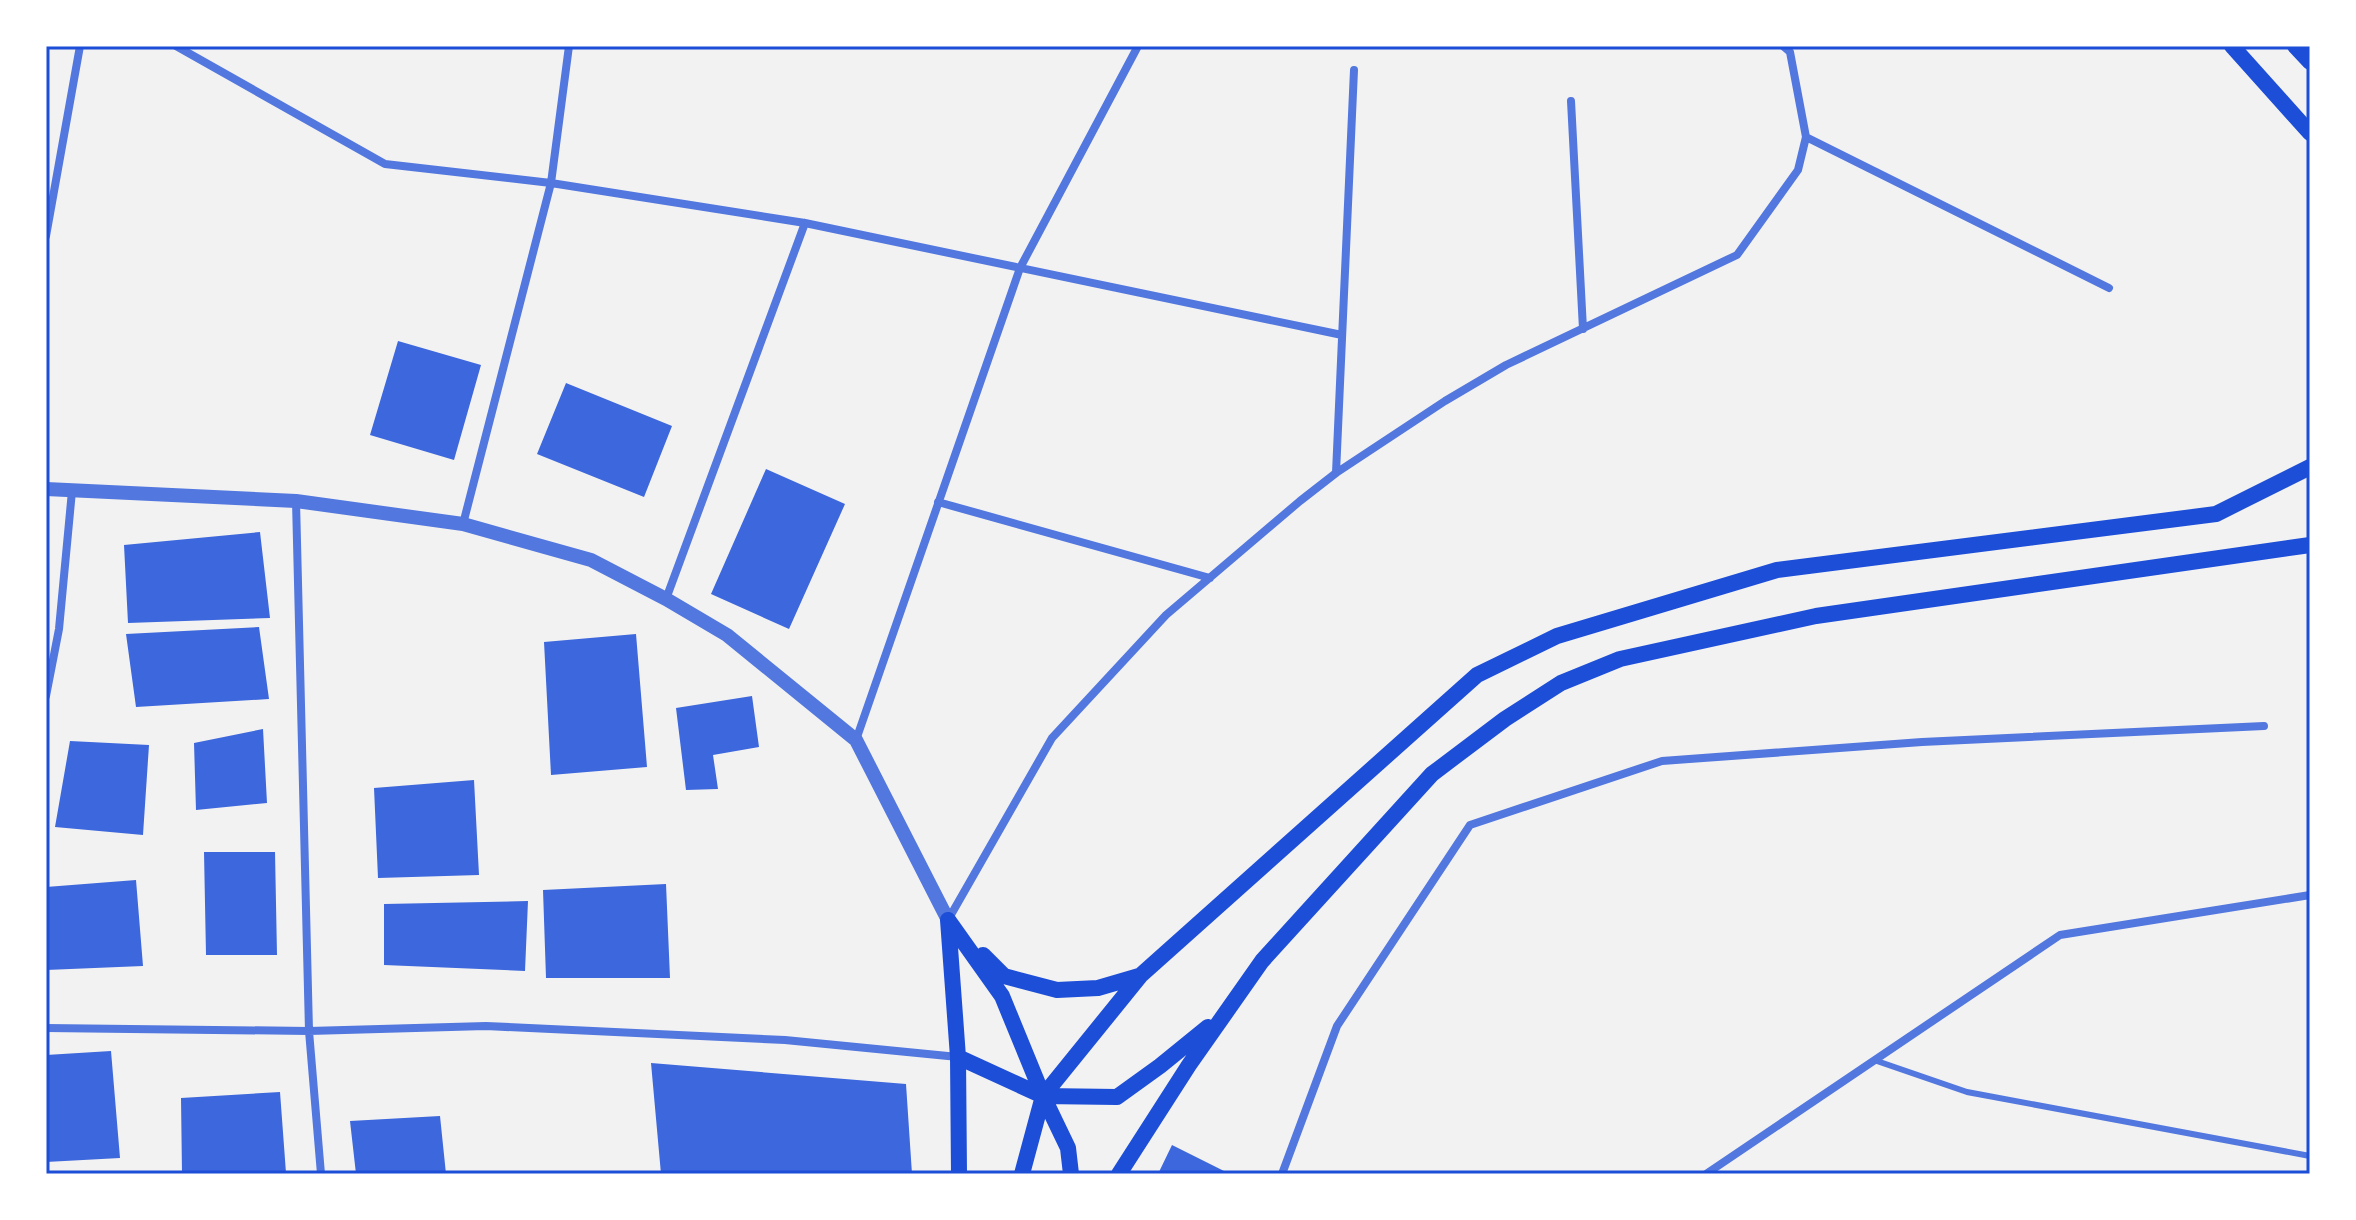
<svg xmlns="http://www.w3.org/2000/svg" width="2356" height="1220" font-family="Arial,sans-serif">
<rect width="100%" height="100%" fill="#f2f2f2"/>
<path fill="#3d67dc" d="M398 341 481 365 454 460 370 435Z
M566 383 672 426 644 497 537 454Z
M766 469 845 504 789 629 711 594Z
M260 532 270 618 128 623 124 545Z
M259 627 269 699 136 707 126 634Z
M636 634 647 767 551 775 544 642Z
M752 696 759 747 713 755 718 789 686 790 676 708Z
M263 729 267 803 196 810 194 743Z
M70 741 149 745 143 835 55 827Z
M474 780 479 875 378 878 374 788Z
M204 852H275L277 955H206Z
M136 880 143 966 46 970V887Z
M666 884 670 978H546L543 890Z
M528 901 525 971 384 965V904Z
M111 1051 120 1158 46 1162V1055Z
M651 1063 906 1084 912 1174H661Z
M280 1092 286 1173 182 1174 181 1098Z
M440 1116 446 1174H356L350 1121Z
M1172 1145 1230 1174H1158Z"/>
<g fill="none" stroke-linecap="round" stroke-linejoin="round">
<path stroke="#5277de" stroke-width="6" d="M1874 1060 1967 1092 2310 1156"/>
<path stroke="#5277de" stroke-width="8" d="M176 46 385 164 551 183 569 46
M1571 101 1583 329
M1806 137 2109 288
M46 236 80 46
M1336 473 1354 70
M296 501 309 1031 321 1174
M938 502 1210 578
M463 524 551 183 805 223 1342 335
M666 599 805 223
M46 696 59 629 72 491
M856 740 1020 268 1138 46
M948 920 1052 738 1166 615 1300 501 1336 473 1445 401 1506 365 1737 255 1798 170 1806 137 1790 52 1783 46
M46 1028 309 1031 486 1026 785 1040 958 1057
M1282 1174 1337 1026 1470 825 1662 761 1922 742 2264 726
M1706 1174 2060 935 2310 895"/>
<path stroke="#5277de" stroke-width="14" d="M46 489 296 501 463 524 591 560 666 599 727 635 856 740 948 920"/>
<path stroke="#1d4ed8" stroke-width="16" d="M2232 46 2310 133
M2295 46 2310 62
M948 920 1002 996 1043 1096 1068 1148 1071 1174
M948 920 958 1057 959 1174
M983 955 1004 976 1057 990 1098 988 1139 976
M958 1057 1043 1096 1117 1097 1160 1066 1208 1027
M1022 1174 1043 1096 1141 975 1477 675 1557 636 1777 570 2216 514 2310 467
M1119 1174 1189 1065 1262 961 1432 774 1505 719 1561 683 1620 659 1816 616 2310 545"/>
</g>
<rect width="2356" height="1220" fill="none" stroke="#ffffff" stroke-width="96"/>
<rect x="48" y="48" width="2260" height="1124" fill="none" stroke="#1d4ed8" stroke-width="3"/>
</svg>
